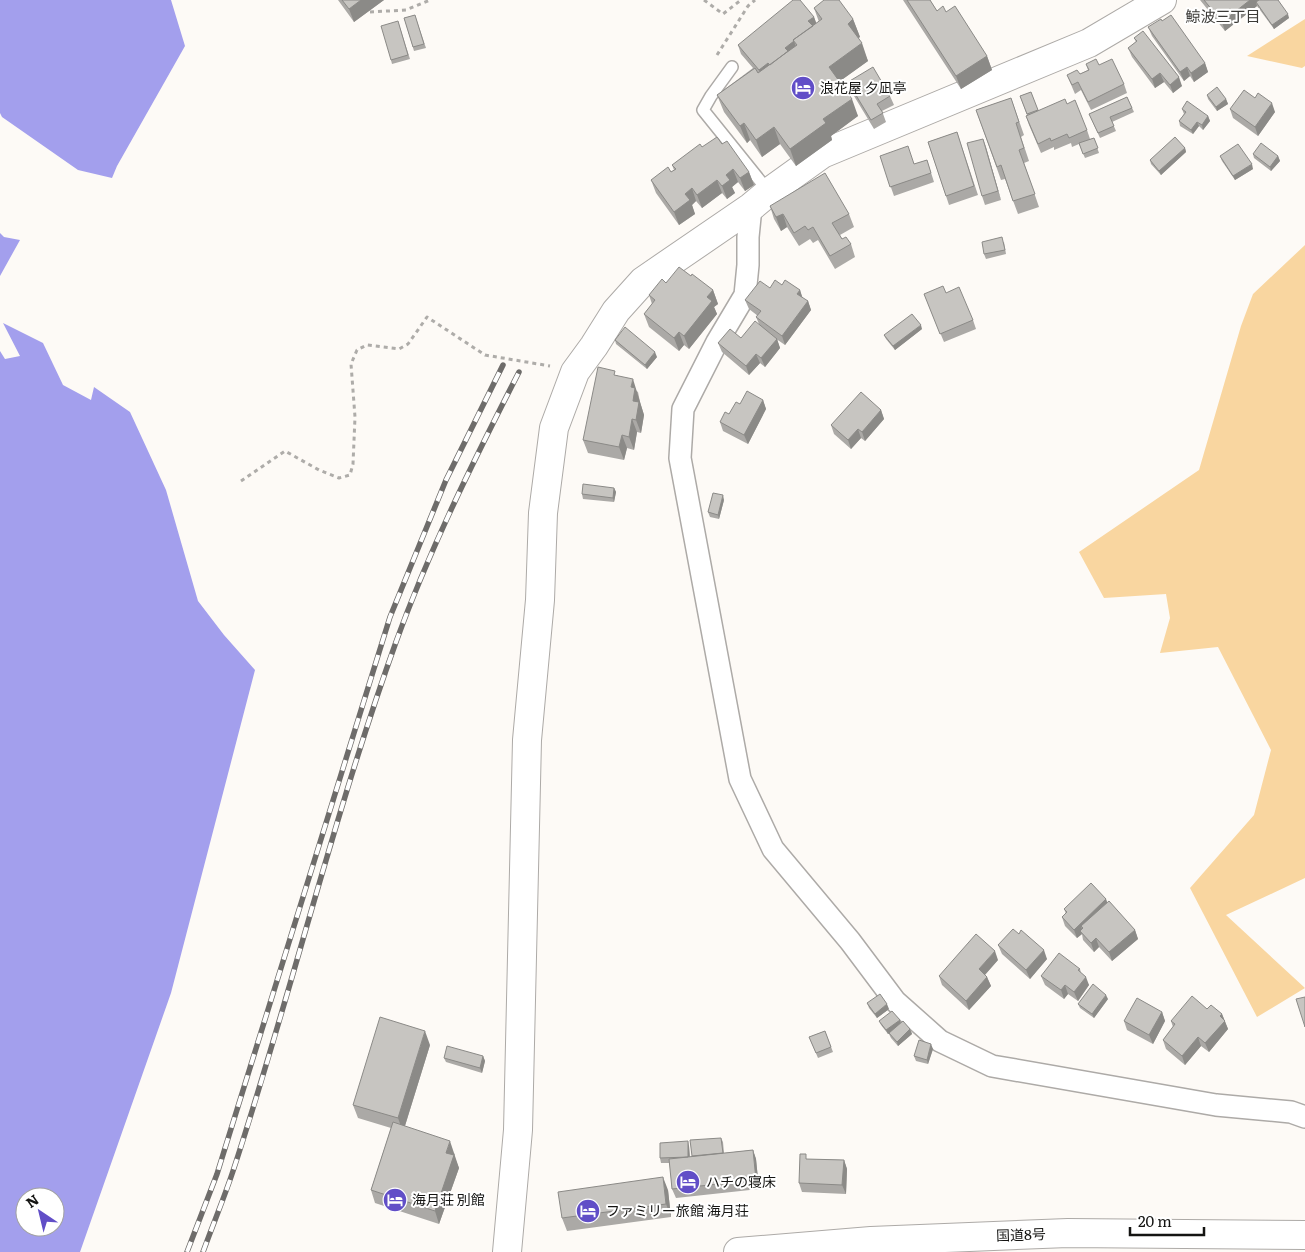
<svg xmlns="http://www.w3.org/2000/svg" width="1305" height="1252" font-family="Literata,'Noto Sans JP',serif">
<rect width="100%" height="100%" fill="#fdfaf6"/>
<path fill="#f9d6a0" d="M1305 19V66L1302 68 1247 56Z
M1305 245V878L1226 915 1305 988 1257 1017 1190 888 1254 815 1271 750 1218 647 1160 653 1170 618 1166 594 1104 598 1079 552 1199 470 1241 326 1253 294Z"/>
<path fill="#a39fed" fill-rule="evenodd" d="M0 0H171L185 46 117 166 112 178 78 170 2 117 0 113Z
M0 233 4 237 20 240 0 276Z
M3 323 43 343 63 385 91 400 94 387 130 412 166 490 198 601 224 635 255 670 171 993 80 1252H0V351L5 359 20 356ZM25 1197H55V1227H25Z"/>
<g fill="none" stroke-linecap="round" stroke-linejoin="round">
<g stroke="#adaaa7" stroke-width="14">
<path id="lane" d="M732 67 711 96 703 110 769 192"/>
</g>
<g stroke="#adaaa7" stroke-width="24">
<path id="street" d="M751 207 748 237V265L745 295 717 342 683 409 680 458 740 779 773 849 850 941 895 1001 940 1041 992 1066 1216 1105 1291 1112 1305 1117"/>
</g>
<g stroke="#adaaa7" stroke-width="30">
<path id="secondary" d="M507 1252 518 1130 527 740 540 600 543 513 554 428 575 372 594 346 616 311 643 281 751 207 769 192 822 154 1089 43 1162 0"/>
</g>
<g stroke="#adaaa7" stroke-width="30">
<path id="highway" d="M738 1252 871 1241 1068 1233 1305 1235"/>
</g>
<path stroke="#aeaca9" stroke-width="3" stroke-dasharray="4 4" stroke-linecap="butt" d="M704 0 723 14 741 0
M370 12 406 10 430 0
M717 55 748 6 755 0
M241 481 285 451 319 470 339 478 350 475 353 464 355 417 351 364 357 350 367 345 399 349 408 344 427 317 485 355 550 366"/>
<use href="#lane" stroke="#fff" stroke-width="11"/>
<use href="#street" stroke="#fff" stroke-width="21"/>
<use href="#secondary" stroke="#fff" stroke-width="28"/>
<use href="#highway" stroke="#fff" stroke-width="28"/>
<g stroke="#6e6c6a" stroke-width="5.5">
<path id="rail" d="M187 1252 217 1174 390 617 446 480 503 365
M203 1252C213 1224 225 1196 234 1168 291 994 334 814 396 642 430 548 474 460 519 372"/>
</g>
<use href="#rail" stroke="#fff" stroke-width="4" stroke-dasharray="11" stroke-linecap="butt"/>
</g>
<path fill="#aba9a6" d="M338 0H384L354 22Z
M903 0H930L937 11 946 12 987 56 992 70 961 89Z
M1200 0H1278L1289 18 1274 29 1257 6 1225 31Z
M814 8 853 19 860 37 858 38 868 61 840 81 858 116 831 136 832 140 796 166 780 144 762 157 750 140 747 143 724 112 717 95 753 68 741 54 738 45 814 17 816 23 819 22Z
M415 15 426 48 414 51 404 18Z
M398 21 410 59 392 64 391 60Z
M1162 21 1205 63 1208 72 1194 82 1190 76 1184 81 1152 36 1148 27Z
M1134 38 1182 86 1173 93 1164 82 1155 88 1132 57 1128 48 1136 42Z
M1086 64 1099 65 1124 84 1127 93 1091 110 1081 90 1075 94 1067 75 1080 74 1088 70Z
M848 82 890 96 894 105 882 111 886 122 874 129 851 91Z
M1031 92 1038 111 1067 104 1087 130 1090 139 1094 138 1099 153 1085 158 1079 144 1072 147 1071 143 1054 150V147L1041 153 1029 125 1026 116 1027 115 1020 96Z
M1207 95 1226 99 1228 104 1217 111 1208 99Z
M1127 97 1134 112 1112 122 1116 131 1100 138 1089 114Z
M1011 98 1024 135 1021 137 1029 161 1024 163 1039 207 1018 214 1005 179 1001 180 976 110Z
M1255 98 1275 112 1258 136 1233 118 1230 109Z
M1182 109 1208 116 1210 121 1203 130 1199 126 1193 134 1180 126 1179 121 1184 114Z
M957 132 978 195 949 205 928 142Z
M983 139 1001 200 985 205 982 196Z
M722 144 749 172 754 185 745 191 738 182 732 187 735 193 727 199 722 193 702 208 696 201 692 205 695 214 679 225 656 193 651 180 671 172 674 170 672 165 702 147Z
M1185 148 1186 152 1161 175 1151 164 1150 160Z
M1253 154 1278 156 1280 161 1271 171 1254 158Z
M880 156 914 164 927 160 934 182 894 196Z
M1220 156 1253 169 1235 180 1222 161Z
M770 206 849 214 854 227 840 235 842 239 851 244 855 257 835 269 818 240 813 243 810 239 799 246 787 227 781 231 774 219Z
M1004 242 1006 254 986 259 984 254Z
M691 276 713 290 718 304 714 307 717 314 689 349 684 345 679 351 649 327 644 314 652 304 649 295 666 283Z
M782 285 800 290 802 298 808 301 811 310 785 345 772 336 777 339 780 348 765 367 760 363 749 375 722 352 718 343 741 338 759 324 756 317 758 316 749 309 745 300 770 288Z
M946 293 973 320 976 329 944 342 924 294Z
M922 329 895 350 886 339 884 335Z
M615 340 657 357 647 369 616 344Z
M617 375 638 392 640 402 644 415 641 433 637 432 634 450 627 448 624 460 588 453 583 440Z
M763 400 766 409 748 444 723 431 720 422 740 404Z
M881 410 884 419 865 441 861 438 851 449 834 434 831 425Z
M614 488 616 492 614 502 583 499 582 494Z
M724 500 719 519 710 517 708 512Z
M1106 899 1107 903 1135 930 1138 939 1112 961 1099 947 1094 952 1083 940 1082 934 1077 938 1065 926 1062 917 1066 914 1064 909Z
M1019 934 1047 959 1030 979 1002 954 998 945Z
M998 960 985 975 987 977 991 986 969 1010 942 985 939 976Z
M1080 969 1081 973 1089 985 1078 1001 1068 994 1064 999 1045 985 1041 976Z
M1108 999 1094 1018 1080 1008 1078 1004Z
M867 1003 889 1009 877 1018 869 1008Z
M1207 1009 1222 1014 1228 1029 1209 1052 1201 1046 1185 1065 1166 1049 1163 1040 1173 1027 1171 1021Z
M1162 1012 1165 1021 1153 1044 1127 1030 1124 1021Z
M900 1020 901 1023 910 1029 912 1034 898 1046 891 1038 889 1034H888L881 1025 879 1021Z
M825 1031 833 1052 818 1058 809 1037Z
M430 1045 405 1126 455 1154 454 1156 459 1168 439 1224 375 1203 371 1190 391 1128 358 1118 353 1105Z
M933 1049 928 1064 916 1061 914 1056Z
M483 1056 485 1061 482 1073 446 1062 444 1058Z
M721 1138 723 1142 724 1153 753 1150 756 1159 759 1189 676 1198 672 1189 670 1163H661L660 1158 689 1146 690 1157 692 1156Z
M808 1159 844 1160 847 1169 846 1194 802 1192 799 1183Z
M668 1190 671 1217 567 1231 562 1218Z"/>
<path fill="#8b8a87" d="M361 0H384L354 22 349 9Z
M1250 0H1264L1256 2 1257 6 1225 31 1222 22Z
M1288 14 1289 18 1274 29 1272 25Z
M814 17 817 25 812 30 808 21Z
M853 19 860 37 854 41 848 24Z
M794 41 797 50 790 55 785 48Z
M862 43 868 61 836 84 829 67Z
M987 56 992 70 961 89 956 76Z
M768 63 772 72 762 79 759 70Z
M1205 63 1208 72 1194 82 1191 73Z
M1187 67 1190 76 1184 81 1180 72Z
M1160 73 1164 82 1155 88 1152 79Z
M1179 77 1182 86 1173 93 1170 85Z
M852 99 858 116 831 136 832 140 796 166 790 149 823 119Z
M1226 99 1228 104 1217 111 1216 107Z
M1272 103 1275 112 1258 136 1255 127Z
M1208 116 1210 121 1203 130 1202 125Z
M1197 122 1199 126 1193 134 1191 130Z
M744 123 750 140 747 143 740 126Z
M774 127 780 144 762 157 756 140Z
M983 139 986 147 1001 200 998 191Z
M1185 148 1186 152 1161 175 1159 171Z
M1278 156 1280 161 1271 171 1270 167Z
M1252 164 1253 169 1235 180 1233 176Z
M733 169 738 182 732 187 735 193 727 199 722 186 726 175Z
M749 172 754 185 745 191 740 178Z
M717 180 722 193 702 208 697 195Z
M692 188 696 201 692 205 695 214 679 225 674 212 685 194Z
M783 214 787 227 781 231 776 217Z
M713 290 718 304 714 307 717 314 689 349 684 336 707 297Z
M800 290 803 299 797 294Z
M808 301 811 310 785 345 782 336Z
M921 325 922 329 895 350 893 346Z
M679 332 684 345 679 351 674 338Z
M777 339 780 348 765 367 761 358Z
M655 352 657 357 647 369 645 365Z
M756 354 760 363 749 375 746 366Z
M633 379 644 415 641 433 636 420 633 401 631 387Z
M763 400 766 409 748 444 744 435Z
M881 410 884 419 865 441 862 432Z
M632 419 637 432 634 450 629 437Z
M858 429 861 438 851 449 848 440Z
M622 435 627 448 624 460 619 447Z
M614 488 616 492 614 502 613 498Z
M723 495 724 500 719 519 718 515Z
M1106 899 1109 908 1083 928 1081 926 1083 932 1080 931 1082 934 1077 938 1074 930Z
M1135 930 1138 939 1112 961 1109 952Z
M1096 938 1099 947 1094 952 1091 943Z
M1044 950 1047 959 1030 979 1026 970Z
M995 951 998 960 982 978 979 969Z
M987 977 991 986 969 1010 966 1001Z
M1086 977 1089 985 1078 1001 1074 992Z
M1065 985 1068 994 1064 999 1061 990Z
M1106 995 1108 999 1094 1018 1092 1014Z
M887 1004 889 1009 877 1018 875 1014Z
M1162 1012 1165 1021 1153 1044 1149 1035Z
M1222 1014 1228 1029 1209 1052 1205 1043 1220 1016Z
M900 1020 901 1024 888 1034 886 1030Z
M910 1029 912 1034 898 1046 897 1042Z
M425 1031 430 1045 403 1132 398 1118Z
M1198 1037 1201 1046 1185 1065 1182 1056Z
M931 1044 933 1049 928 1064 927 1060Z
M483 1056 485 1061 482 1073 480 1068Z
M450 1141 459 1168 439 1224 435 1211 446 1153Z
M688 1141 689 1146 690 1162 688 1157Z
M753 1150 756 1159 759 1189 756 1180Z
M844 1160 847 1169 846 1194 842 1185Z
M663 1177 668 1190 671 1217 666 1204Z"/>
<path fill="#c7c5c1" stroke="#8b8a87" d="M342 0H361L349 9Z
M793 0H800L814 17 808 21 813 26 793 40 794 41 785 48 788 51 770 65 768 63 759 70 738 45Z
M824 0H839L853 19 848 24 862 43 829 67 852 99 823 119 826 123 790 149 774 127 756 140 744 123 740 126 717 95 755 68 758 73 797 45 793 40 822 19 814 8Z
M907 0H930L937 11 943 6 946 12 955 6 987 56 956 76Z
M1204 0H1250L1222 22Z
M1259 0H1278L1288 14 1272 25 1256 2Z
M415 15 424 44 413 47 404 18Z
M1171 15 1205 63 1191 73 1187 67 1180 72 1148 27 1161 19 1162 21Z
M398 21 408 55 391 60 381 26Z
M1143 31 1179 77 1170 85 1160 73 1152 79 1128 48 1137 41 1134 38Z
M1096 59 1099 65 1112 59 1124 84 1088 102 1078 82 1072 85 1067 75 1077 70 1080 74 1089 70 1086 64Z
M873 67 890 96 877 104 883 113 871 120 848 82Z
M1217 87 1226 99 1216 107 1207 95Z
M1244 90 1255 98 1258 93 1272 103 1255 127 1230 109Z
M1031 92 1038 110 1027 114 1020 96Z
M1127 97 1132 108 1110 117 1114 126 1098 133 1089 114Z
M1011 98 1019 122 1016 123 1024 148 1019 150 1035 194 1013 201 1001 165 997 167 976 110Z
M1065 99 1067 104 1075 100 1087 130 1069 138 1067 134 1051 141 1050 138 1038 144 1026 116Z
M1187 101 1208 116 1202 125 1197 122 1191 130 1179 121 1186 112 1182 109Z
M957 132 974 186 946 196 928 142Z
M717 137 722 144 727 141 749 172 740 178 733 169 726 175 730 180 722 186 717 180 697 195 692 188 685 194 690 200 674 212 651 180 668 167 671 172 676 169 672 165 700 144 702 147Z
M1175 137 1185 148 1159 171 1150 160Z
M1094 138 1098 148 1083 154 1079 143Z
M983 139 998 191 982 196 967 143Z
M1261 143 1278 156 1270 167 1253 154Z
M1238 144 1252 164 1233 176 1220 156Z
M908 146 914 164 927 160 931 173 890 187 880 156Z
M825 173 849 214 832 223 842 239 846 237 851 244 830 256 813 227 808 230 805 226 794 233 783 214 776 217 770 206Z
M1002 237 1005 250 984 254 982 242Z
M679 267 691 276 692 274 713 290 707 297 712 301 684 336 679 332 674 338 644 314 655 300 649 295 662 279 666 283Z
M775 280 782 285 785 280 800 290 797 294 808 301 782 336 756 317 761 311 745 300 760 281 770 288Z
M943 286 946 293 959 287 973 320 940 334 924 294Z
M912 314 921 325 893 346 884 335Z
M755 321 777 339 761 358 756 354 746 366 718 343 730 329 741 338Z
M625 327 655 352 645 365 615 340Z
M598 367 615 371 614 375 633 379 631 387 635 388 633 401 639 402 636 420 632 419 629 437 622 435 619 447 583 440Z
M747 391 763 400 744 435 720 422 725 412 729 414 736 402 740 404Z
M861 392 881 410 862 432 858 429 848 440 831 425Z
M583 484 614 488 613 498 582 494Z
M713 493 723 495 718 515 708 512Z
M1091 883 1106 899 1074 930 1062 917 1067 912 1064 909Z
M1109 901 1135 930 1109 952 1096 938 1091 943 1080 931 1083 928 1081 926Z
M1013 929 1019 934 1021 930 1044 950 1026 970 998 945Z
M976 934 995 951 979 969 987 977 966 1001 939 976Z
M1059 953 1080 969 1078 970 1086 977 1074 992 1065 985 1061 990 1041 976Z
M1093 984 1106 995 1092 1014 1078 1004Z
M880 994 887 1004 875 1014 867 1003Z
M1192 996 1207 1009 1211 1005 1222 1014 1220 1016 1225 1021 1205 1043 1198 1037 1182 1056 1163 1040 1175 1024 1171 1021Z
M1305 997V1027L1296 999Z
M1137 998 1162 1012 1149 1035 1124 1021Z
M892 1011 900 1020 886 1030 879 1021Z
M380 1017 425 1031 398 1118 353 1105Z
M903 1021 910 1029 897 1042 889 1033Z
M825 1031 831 1047 816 1053 809 1037Z
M919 1040 931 1044 927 1060 914 1056Z
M447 1046 483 1056 480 1068 444 1058Z
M393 1122 450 1141 446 1153 454 1155 435 1211 371 1190Z
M721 1138 723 1153 692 1156 690 1140Z
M688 1141V1157L660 1158V1143Z
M753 1150 756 1180 672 1189 669 1159Z
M800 1154H806V1159L844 1160 842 1185 799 1183Z
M663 1177 666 1204 562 1218 558 1192Z"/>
<defs>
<g id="hotel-disc" transform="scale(1.25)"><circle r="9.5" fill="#614ec7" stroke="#fff"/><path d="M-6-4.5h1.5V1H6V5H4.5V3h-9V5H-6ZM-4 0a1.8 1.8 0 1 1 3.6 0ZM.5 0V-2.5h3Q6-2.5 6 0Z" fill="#fff"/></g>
</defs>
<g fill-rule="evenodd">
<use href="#hotel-disc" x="803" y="88"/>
<use href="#hotel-disc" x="688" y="1182"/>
<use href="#hotel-disc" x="395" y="1200"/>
<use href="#hotel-disc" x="588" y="1211"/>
</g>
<g text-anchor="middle" stroke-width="4" stroke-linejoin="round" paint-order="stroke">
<g font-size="14" fill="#141412" stroke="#fff" text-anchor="start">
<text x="820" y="93">浪花屋 夕凪亭</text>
<text x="706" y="1187">ハチの寝床</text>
<text x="412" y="1205">海月荘 別館</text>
<text x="606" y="1216">ファミリー旅館 海月荘</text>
</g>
<g font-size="14" fill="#141412" stroke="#fff">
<text transform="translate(1021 1235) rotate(-2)" y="5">国道8号</text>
</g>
<g font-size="15" fill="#3c3b38" stroke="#fff">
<text x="1223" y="22">鯨波三丁目</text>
</g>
</g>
<g transform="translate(40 1212) rotate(325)"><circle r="24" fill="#ffffff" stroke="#a1a1a0"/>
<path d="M0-4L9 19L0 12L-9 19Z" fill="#614ec7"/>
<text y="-8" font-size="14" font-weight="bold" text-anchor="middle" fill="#141412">N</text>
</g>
<path d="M1130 1227v8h74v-8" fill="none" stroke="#141412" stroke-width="2.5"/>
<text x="1138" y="1227" font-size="15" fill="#141412" stroke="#ffffff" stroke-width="4" paint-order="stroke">20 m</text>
</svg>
